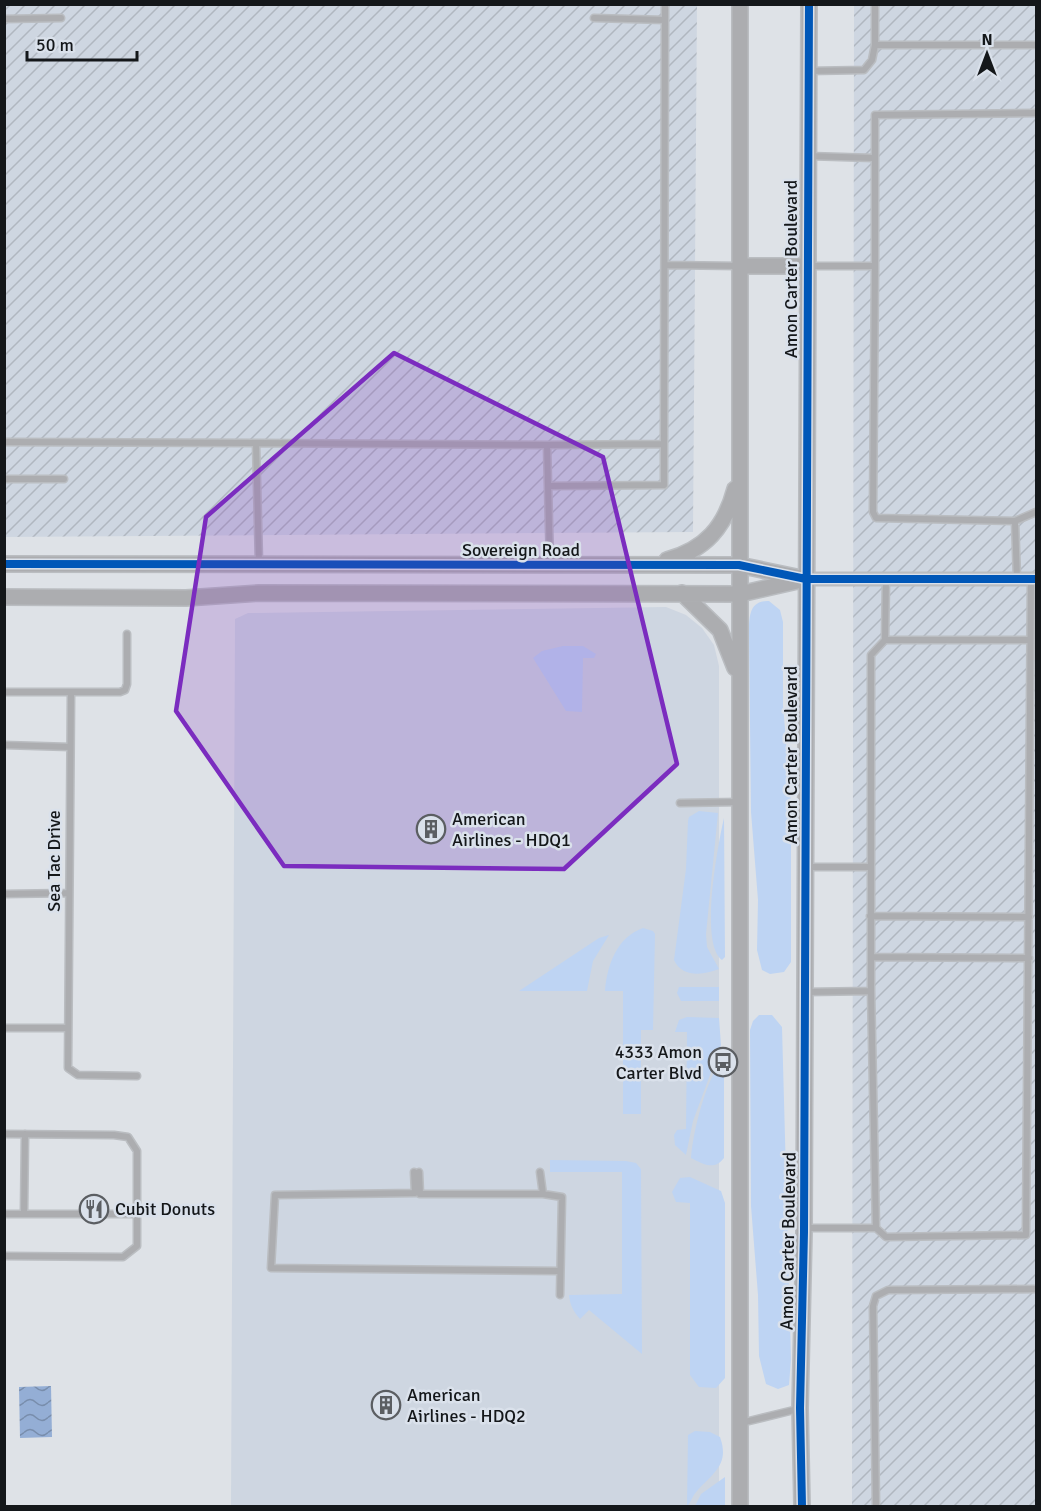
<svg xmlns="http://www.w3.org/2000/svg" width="1041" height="1511" font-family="Signika,sans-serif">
<defs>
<pattern id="industrial-furrows" width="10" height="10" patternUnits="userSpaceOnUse" patternTransform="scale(1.5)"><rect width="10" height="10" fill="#ced6e1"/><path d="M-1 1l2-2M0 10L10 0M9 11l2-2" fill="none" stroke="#b0b7c0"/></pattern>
<pattern id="water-waves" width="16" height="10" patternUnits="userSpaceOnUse" patternTransform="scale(1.5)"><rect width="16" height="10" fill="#94aed5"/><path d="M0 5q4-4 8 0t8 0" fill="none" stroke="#788dac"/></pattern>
</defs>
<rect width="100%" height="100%" fill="#dee2e7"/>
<path fill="#ced6e1" d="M666 607 686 615 702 628 714 645 719 666V1506H231L235 619 248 613Z"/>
<path fill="url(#industrial-furrows)" d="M4 5H697L693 532 5 537Z
M854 5H1036V1506H852Z"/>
<path fill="#bed4f3" d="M769 601 780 610 783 622V705L791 801V962L784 972 770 974 762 970 757 950 758 900 751 812 749 633C749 617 749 600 769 601Z
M563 646H583L596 654 594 658H583L582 712 566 711 533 658 542 651Z
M699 811 718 813 706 934 707 947 719 969C704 975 682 978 674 960L686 869 688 821 689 817Z
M724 818 725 957 722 960C699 944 718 844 724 818Z
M643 928 653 931 655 934 653 1030H641V1114H623V991H605C607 965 617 937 643 928Z
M609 935 593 961 587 991H519L599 938Z
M679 987H719V1001H681L677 993Z
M759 1015H772L782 1027 791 1359 789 1385 778 1389 766 1384 759 1356 758 1295 751 1206 750 1030 753 1021Z
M687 1017 719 1018 721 1045 693 1121 686 1155 675 1145 674 1135 677 1130 686 1129 687 1032H675L679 1020Z
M724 1058V1158C714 1171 703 1164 691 1158 693 1132 706 1077 724 1058Z
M550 1160 626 1161 636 1163 641 1169 642 1354 589 1310 580 1319C573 1311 570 1305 569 1295L622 1294V1172H550Z
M690 1177 721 1191 725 1203V1378L716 1388 699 1387 690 1375V1203L676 1202 672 1192 680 1178Z
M695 1431 710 1432 720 1437C730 1465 713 1473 697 1491 692 1496 691 1503 687 1506L688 1435Z
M725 1477V1506H695L701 1494Z"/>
<path fill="url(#water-waves)" d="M51 1386 52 1437 20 1438 19 1387Z"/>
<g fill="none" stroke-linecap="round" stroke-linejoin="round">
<g stroke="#babdc1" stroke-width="9">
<path id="service" d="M875 4V45H1036
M594 18 665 20
M4 19 61 18
M808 71 864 70 872 60 875 45
M808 156 874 158
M665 265 739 266
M810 266H875V115L1036 113
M875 266 873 512 876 518 1015 521 1036 512
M4 442 256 443
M4 479H64
M548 486 664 485V444
M1015 521 1017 579
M259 563 256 443 547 445
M550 565 547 445 664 444 665 4
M885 640H1030
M4 692H120L125 690 127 684V634
M71 694 68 1068 78 1075 137 1076
M4 745 70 747
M680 803 739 802
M806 867H870
M4 894 69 893
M870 916 1029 917
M871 957 1029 958
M805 992 871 991
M4 1028H68
M4 1134 114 1135 128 1137 137 1151V1246L123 1257 4 1256
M414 1172 415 1193 275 1195 271 1268 560 1271
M419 1172 420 1194H543
M540 1172 543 1194 562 1197 560 1295
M4 1214H137
M24 1214 25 1134
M804 1228H876L886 1237 1026 1235 1031 579
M876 1228 871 991V655L885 640 886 579
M741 1423 798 1409
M876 1506 873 1306 876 1296 888 1290 1036 1289"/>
</g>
<g stroke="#babdc1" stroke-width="15">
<path id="minor" d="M806 579H1036"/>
</g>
<g stroke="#babdc1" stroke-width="18">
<path id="tertiary" d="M739 266H806
M667 560C705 550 725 527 735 489
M4 564 739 565 801 578
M682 593 720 630 735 668
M4 597 186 598 259 593 740 594 806 579
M740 1506V4
M802 1506 800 1408 804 1232 809 4"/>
</g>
<use href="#service" stroke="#acadb0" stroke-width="6"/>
<use href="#minor" stroke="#acadb0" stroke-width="12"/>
<use href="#tertiary" stroke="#acadb0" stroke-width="15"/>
<g stroke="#dae1eb" stroke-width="11">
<path id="cycleway" d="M4 564 739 565 806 579H1036
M802 1506 800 1408 804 1232 809 4"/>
</g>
<use href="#cycleway" stroke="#0057b8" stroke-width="8"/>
</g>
<path fill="#7b2cbf" fill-opacity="0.2" stroke="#7b2cbf" stroke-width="4.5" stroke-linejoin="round" d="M394 353 603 457 677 764 564 869 284 866 176 711 206 517Z"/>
<defs>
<g id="building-ring" transform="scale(1.5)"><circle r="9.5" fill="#dae1eb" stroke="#5b5e62" stroke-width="1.5"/><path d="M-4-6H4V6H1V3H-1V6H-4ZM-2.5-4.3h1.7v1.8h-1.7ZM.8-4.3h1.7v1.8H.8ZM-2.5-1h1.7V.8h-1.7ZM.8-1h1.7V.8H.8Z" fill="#5b5e62"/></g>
<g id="bus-ring" transform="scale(1.5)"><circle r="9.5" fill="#dae1eb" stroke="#5b5e62" stroke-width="1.5"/><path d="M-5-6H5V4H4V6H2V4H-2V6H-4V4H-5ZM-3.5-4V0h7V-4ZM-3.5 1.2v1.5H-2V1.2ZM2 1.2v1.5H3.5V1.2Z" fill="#5b5e62"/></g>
<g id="restaurant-ring" transform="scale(1.5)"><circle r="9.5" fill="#dae1eb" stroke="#5b5e62" stroke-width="1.5"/><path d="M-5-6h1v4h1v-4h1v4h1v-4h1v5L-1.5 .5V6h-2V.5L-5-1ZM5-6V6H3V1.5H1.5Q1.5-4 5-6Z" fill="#5b5e62"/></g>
</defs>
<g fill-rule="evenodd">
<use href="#building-ring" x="431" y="829"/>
<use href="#bus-ring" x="723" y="1062"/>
<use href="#restaurant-ring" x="94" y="1209"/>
<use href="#building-ring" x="386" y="1405"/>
</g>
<g text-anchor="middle" stroke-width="5" stroke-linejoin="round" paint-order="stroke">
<g font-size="18" fill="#14171a" stroke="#dae1eb">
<text transform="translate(791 269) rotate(-90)" y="6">Amon Carter Boulevard</text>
<text x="521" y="556">Sovereign Road</text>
<text transform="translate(791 755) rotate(-90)" y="6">Amon Carter Boulevard</text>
<text transform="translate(54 861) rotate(-90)" y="6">Sea Tac Drive</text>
<text transform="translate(788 1241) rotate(-89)" y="6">Amon Carter Boulevard</text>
</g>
<g font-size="18" fill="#14171a" stroke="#dae1eb" text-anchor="start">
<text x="452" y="825">American<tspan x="452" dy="21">Airlines - HDQ1</tspan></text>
<text x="702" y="1058" text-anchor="end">4333 Amon<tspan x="702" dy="21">Carter Blvd</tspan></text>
<text x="115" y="1215">Cubit Donuts</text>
<text x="407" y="1401">American<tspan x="407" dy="21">Airlines - HDQ2</tspan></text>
</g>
</g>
<rect width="1041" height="1511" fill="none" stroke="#14171a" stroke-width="12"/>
<g transform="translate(987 54)" stroke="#dae1eb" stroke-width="4.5" paint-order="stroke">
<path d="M0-4.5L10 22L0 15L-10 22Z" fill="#14171a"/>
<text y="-9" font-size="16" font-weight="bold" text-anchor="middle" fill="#14171a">N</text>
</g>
<path d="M27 51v9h110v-9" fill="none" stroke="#14171a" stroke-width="3"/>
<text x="36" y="51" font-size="18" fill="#14171a" stroke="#dae1eb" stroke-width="4.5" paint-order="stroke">50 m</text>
</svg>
